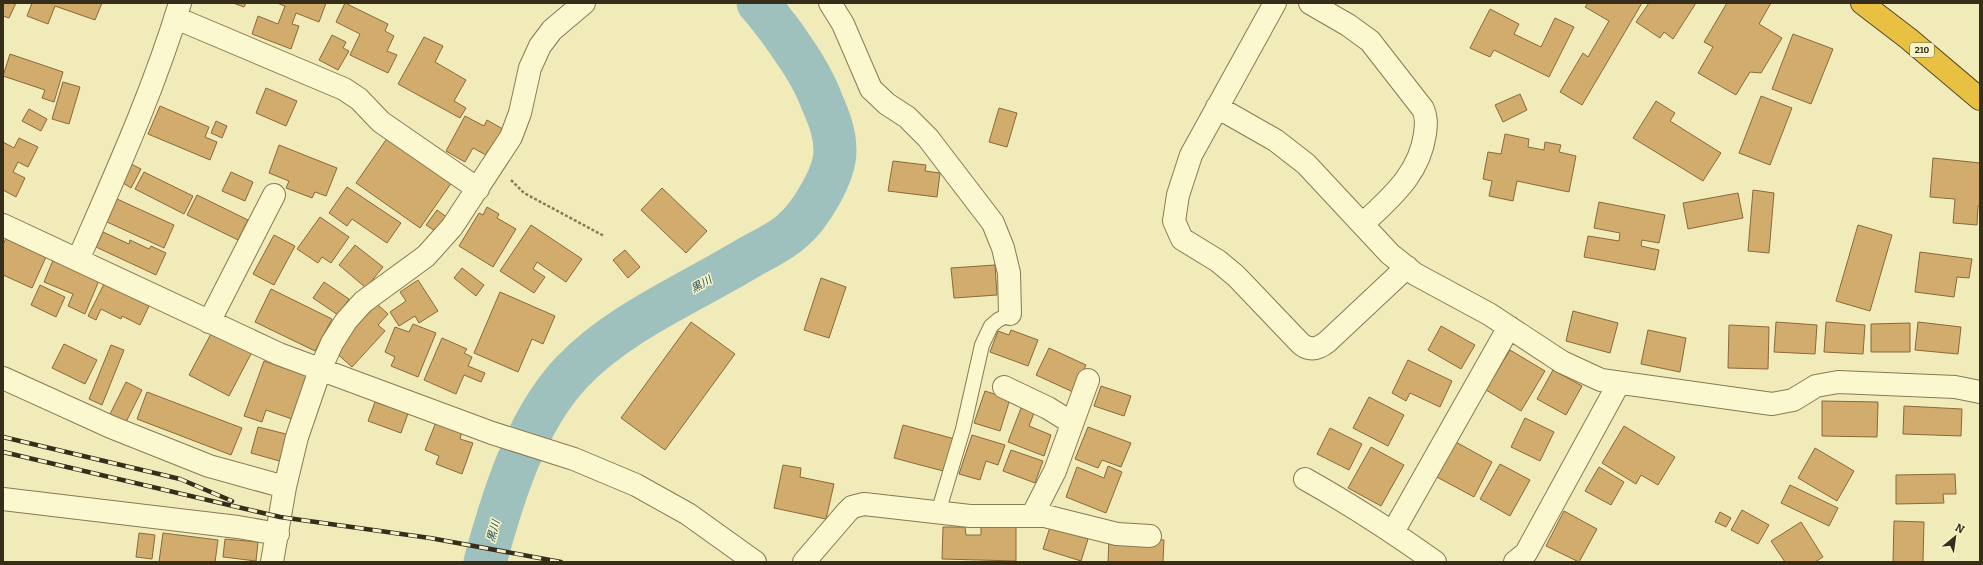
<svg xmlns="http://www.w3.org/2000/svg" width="1983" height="565" font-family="Bitter,'Noto Sans JP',serif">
<rect width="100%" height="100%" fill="#f1ebba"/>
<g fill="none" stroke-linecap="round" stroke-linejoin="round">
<path stroke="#9fc1be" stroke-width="43" d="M485 562C502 499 526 420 572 372 618 323 690 293 748 258 762 250 780 242 792 231 810 216 835 175 835 151 835 133 829 118 822 102 812 75 796 53 779 29 772 21 766 11 758 3"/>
</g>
<path fill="#d2ac6d" stroke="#896938" d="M3 3H16L9 18 3 16Z
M32 3H102L95 20 55 6 48 24 27 16Z
M233 3H246L244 7Z
M277 3H326L319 22 296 13 292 24 299 26 291 49 252 34 258 16 278 24 285 6Z
M345 3 388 24 385 31 394 36 387 51 397 55 388 73 350 55 360 34 336 22Z
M1588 3H1642L1582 105 1560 92 1583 53 1588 57 1609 21 1585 7Z
M1649 3H1696L1673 39 1664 32 1660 38 1636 22Z
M1727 3H1771L1759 24 1782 38 1761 73 1750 72 1736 95 1698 73 1713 47 1704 42Z
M1490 9 1519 24 1514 34 1541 47 1555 18 1574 27 1549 77 1494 50 1490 57 1470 48Z
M1793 34 1833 49 1811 104 1772 89Z
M332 35 346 42 343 48 349 51 338 70 319 60Z
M424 37 443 46 435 62 466 80 454 101 466 108 460 118 398 84Z
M10 54 63 72 54 102 42 98 45 90 3 76Z
M63 82 80 87 69 124 52 119Z
M266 88 297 101 286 126 256 113Z
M1520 94 1527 110 1503 122 1495 105Z
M1761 96 1792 108 1770 165 1739 153Z
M1656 101 1675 113 1670 121 1721 153 1703 181 1633 138Z
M160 106 209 127 205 137 217 142 210 160 148 134Z
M999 108 1017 113 1007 147 989 142Z
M29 109 47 119 41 131 22 121Z
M465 116 484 126 487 120 508 132 496 155 488 150 486 155 473 148 465 162 446 151Z
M216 121 227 126 222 138 211 133Z
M1505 134 1529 139 1528 147 1544 150 1545 142 1561 145 1559 152 1576 156 1569 192 1517 181 1513 201 1489 196 1492 181 1483 179 1488 152 1501 154Z
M388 137 452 182 420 228 356 183Z
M19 138 38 147 28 167 18 162 13 172 25 178 16 197 3 190V142L14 148Z
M279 145 337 168 326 196 315 192 312 198 286 188 289 181 269 173Z
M1933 158 1980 163V206H1978L1977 225 1953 223 1955 199 1930 197Z
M893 161 926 165 925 171 940 173 937 197 888 191Z
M129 163 141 169 131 188 120 181Z
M144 172 193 196 184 214 135 189Z
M231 172 253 182 245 201 222 191Z
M347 187 401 223 387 243 352 219 347 226 329 213Z
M662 188 707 231 686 253 641 210Z
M1753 190 1774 193 1769 253 1748 251Z
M1738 193 1743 218 1688 229 1683 203Z
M197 195 248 220 238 240 187 215Z
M117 199 174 225 164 248 107 222Z
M1599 202 1665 215 1659 243 1642 240 1641 246 1659 250 1655 270 1584 257 1588 236 1619 241 1620 233 1594 228Z
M487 207 499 214 497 218 516 229 493 267 459 246 479 213 483 215Z
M437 210 448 218 438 233 426 225Z
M320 217 349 237 331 263 322 257 318 263 297 249Z
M531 225 582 259 566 282 537 262 533 269 545 277 534 293 500 271Z
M1858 225 1892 235 1870 311 1836 301Z
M103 232 129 244 130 240 149 249 151 246 166 253 156 275 96 247Z
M274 235 295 246 274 285 253 274Z
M6 239 46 257 32 288 3 275V244Z
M355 245 383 267 366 288 339 265Z
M625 250 640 267 628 278 613 260Z
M1920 252 1972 259 1969 278 1957 277 1954 297 1915 292Z
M54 258 100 278 85 314 68 306 73 294 44 282Z
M995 265 997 295 954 298 951 268Z
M462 268 484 285 476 296 454 278Z
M821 278 846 287 829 338 804 330Z
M418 280 438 311 419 323 415 316 399 326 390 312 406 301 400 292Z
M324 282 349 299 338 315 313 298Z
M104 284 149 306 140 325 122 316 121 319 101 309 96 320 88 316Z
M40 285 65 297 56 317 31 305Z
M271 289 332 319 315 351 255 322Z
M500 292 555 316 543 344 532 339 518 372 474 353Z
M377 304 388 314 378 325 385 331 352 367 333 350Z
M1573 311 1618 323 1610 353 1566 341Z
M691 322 735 354 665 450 621 418Z
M1776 322 1817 325 1815 354 1774 352Z
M1826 322 1865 325 1863 354 1824 352Z
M1918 322 1961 327 1958 354 1915 350Z
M1910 323V352H1871V324Z
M413 324 436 333 418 377 391 366 395 357 385 352 395 327 409 332Z
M1729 325 1769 327 1768 369 1728 368Z
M1441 326 1475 345 1461 369 1428 350Z
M1011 330 1038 340 1028 366 990 352 998 331 1009 335Z
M1648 330 1686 338 1680 372 1641 364Z
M212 332 252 352 229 396 189 375Z
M442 338 467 349 464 353 472 357 468 366 485 373 481 382 464 375 456 394 424 380Z
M64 344 97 360 85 384 52 368Z
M111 345 124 350 102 405 89 399Z
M1049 348 1086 365 1073 392 1036 375Z
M1510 350 1545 371 1521 411 1486 390Z
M1408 360 1452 381 1440 407 1410 393 1406 401 1392 393Z
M264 361 307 376 292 419 266 410 262 422 244 416Z
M1553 370 1582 386 1566 415 1537 399Z
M126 382 142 390 126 422 110 414Z
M1101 386 1131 396 1124 416 1094 406Z
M985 391 1010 399 1000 431 974 423Z
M147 392 242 428 231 455 137 419Z
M1369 397 1404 415 1388 446 1353 428Z
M1822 401 1878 402 1877 437 1822 436Z
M375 402 387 406 410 408 401 433 368 421Z
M1904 406 1962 409 1961 436 1903 434Z
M1021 408 1034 413 1029 426 1051 435 1044 456 1008 442Z
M1525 418 1554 432 1540 461 1511 447Z
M436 422 462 431 460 439 473 443 462 474 436 464 439 456 425 450Z
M903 425 955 439 947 472 894 458Z
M1624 426 1675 457 1658 485 1641 475 1636 484 1602 463Z
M258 427 290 435 283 462 251 453Z
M1088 427 1131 443 1121 467 1102 460 1098 468 1075 459Z
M1330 428 1362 444 1349 470 1317 454Z
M972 435 1005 445 998 465 986 461 980 480 959 474Z
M1454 441 1492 462 1474 497 1435 476Z
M1371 447 1404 465 1381 506 1348 488Z
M1815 448 1854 471 1837 501 1798 478Z
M1011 450 1043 461 1035 483 1003 471Z
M1500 464 1530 480 1510 516 1480 499Z
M783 465 801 468 800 477 834 484 826 519 774 508Z
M1108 466 1122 472 1106 513 1066 497 1077 467 1104 478Z
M1599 467 1624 482 1611 505 1585 491Z
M1955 474 1956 494H1943L1944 503 1896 504V475Z
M1790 485 1838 508 1829 526 1781 503Z
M1742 510 1769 525 1758 544 1731 530Z
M1564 511 1597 529 1579 562 1546 546Z
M1720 512 1731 518 1726 527 1715 522Z
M981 520 1016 521V561L942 559 943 527H965L966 535H981Z
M1894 521 1924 522 1923 562H1893Z
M1801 522 1823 557 1815 562H1785L1771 541Z
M1050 527 1088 539 1081 561 1043 549Z
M139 533 155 535 152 559 136 557Z
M163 533 218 540 215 562H159Z
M1109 537 1164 540 1163 562H1108Z
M225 539 258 542 256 561 223 557Z"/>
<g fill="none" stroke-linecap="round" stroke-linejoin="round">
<g stroke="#887a53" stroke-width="16">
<path id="lane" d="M938 513 963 429 982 345 991 326 998 320 1010 314"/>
</g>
<g stroke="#887a53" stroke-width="24">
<path id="street" d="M830 3 843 24 871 89 887 104 907 117 928 138 993 223 1003 248 1009 273 1010 314
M1275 3 1191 155 1178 195 1174 221 1182 239 1218 261 1236 276 1301 344C1310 351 1318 349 1327 342L1407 267
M1310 3 1348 25 1370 41 1423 109C1427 118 1426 125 1425 134 1419 175 1391 197 1363 224
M176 18 344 89 359 99 381 122 478 189
M1217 107 1275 140 1306 164 1390 254 1415 274 1489 314 1562 362 1601 380 1772 404 1793 400 1816 386 1838 382 1955 387 1980 392
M3 225 279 354 492 433 574 459 636 485 688 514 755 562
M78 260C115 175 153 92 180 3
M209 322 274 195
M3 378 111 427 209 466 285 487
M1004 387 1048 408 1072 423
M1305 479C1350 504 1393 532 1435 562
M3 499 238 527 278 534
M1032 516 1055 471 1088 380
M1393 532 1509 327
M272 562 285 487 297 437 320 370 332 343 346 321 363 302 426 256 452 227 511 137 520 113 530 68 540 46 552 30 584 3
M804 562 847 512 852 507 864 504 970 516H1045L1117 534 1150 536
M1515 562 1526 553 1619 383"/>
</g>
<g stroke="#554729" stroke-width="24">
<path id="highway" d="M1862 3 1909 39 1980 99"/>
</g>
<path stroke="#887a53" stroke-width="2.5" stroke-dasharray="3 2" stroke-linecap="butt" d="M511 180 524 193 604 236"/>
<use href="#lane" stroke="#fbf7ce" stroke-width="14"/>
<use href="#street" stroke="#fbf7ce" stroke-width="22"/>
<use href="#highway" stroke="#e8c143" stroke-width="22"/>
<g stroke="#362d1a" stroke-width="4.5">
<path id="rail" d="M3 437 180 479 232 501
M3 452 280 517 430 538 561 562"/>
</g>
<use href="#rail" stroke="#f8f4ca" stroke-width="3" stroke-dasharray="9" stroke-linecap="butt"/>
</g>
<g text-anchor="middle" stroke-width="3" stroke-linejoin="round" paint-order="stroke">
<rect fill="#f8f4ca" stroke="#70694f" stroke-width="1" x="1910" y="43" width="24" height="14" rx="3"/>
<g font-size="9" font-weight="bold" fill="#362d1a">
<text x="1922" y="53">210</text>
</g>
<g font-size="11" font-style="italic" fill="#285057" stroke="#f8f4ca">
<text transform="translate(701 284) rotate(-30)" y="4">黒川</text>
<text transform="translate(493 531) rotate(-75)" y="4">黒川</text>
</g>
</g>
<rect width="1983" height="565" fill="none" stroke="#362d1a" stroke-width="8"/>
<g transform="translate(1955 537) rotate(29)" stroke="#f8f4ca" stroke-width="3" paint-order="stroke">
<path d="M0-3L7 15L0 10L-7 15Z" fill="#362d1a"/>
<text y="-6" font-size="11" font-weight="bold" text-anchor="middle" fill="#362d1a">N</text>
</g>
</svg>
